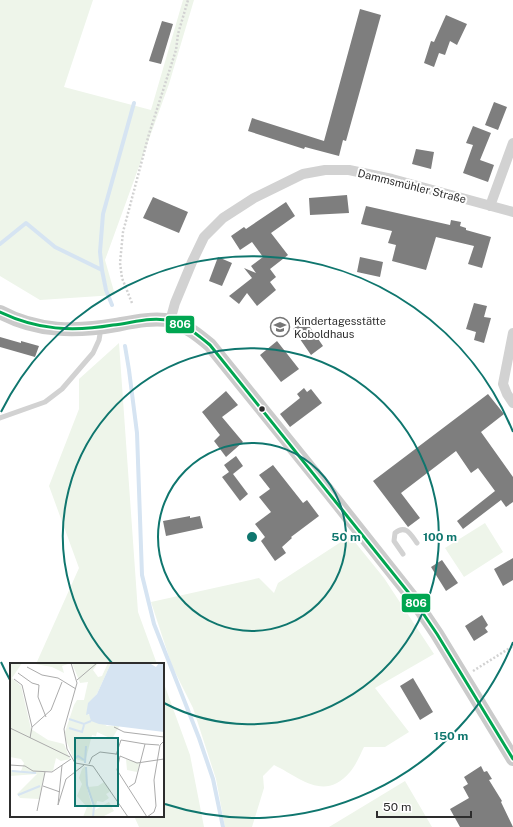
<svg xmlns="http://www.w3.org/2000/svg" width="513" height="827" font-family="'Public Sans',sans-serif">
<rect width="100%" height="100%" fill="#fff"/>
<path fill="#eef5ea" d="M0 0H93L64 87 151 110 183 0H194L169 84 105 260 115 295 40 300 0 276Z
M119 343 138 612 157 664H36L79 568 49 486 79 409V379Z
M485 523 503 552 464 577 445 548Z
M350 536 384 578 434 654 375 688 409 732 385 747H364C360 755 356 765 350 772 324 802 301 778 274 765L263 776 264 788 252 827H225L216 779 193 708 172 666 151 602 259 578 274 593 278 583Z
M163 681 190 755 204 827H139L134 816H163Z
M405 781 432 827H329Z"/>
<g fill="none" stroke-linecap="round" stroke-linejoin="round">
<path stroke="#d6e4f2" stroke-width="4" d="M0 244 26 223 55 247 102 270
M112 305 106 290 102 270 100 252 103 214 134 103
M125 346 129 370 137 433 142 575 154 624 199 738 213 779 223 827"/>
</g>
<path fill="#7e7e7e" d="M360 9 381 15 346 141 343 140 339 156 305 147 304 149 248 131 252 118 324 141Z
M446 15 467 24 457 45 450 41 445 55 439 53 434 67 424 63 431 41 434 42Z
M162 21 173 24 161 64 149 61Z
M494 102 507 107 498 130 485 125Z
M473 126 491 133 480 160 494 165 488 182 463 173 473 145 466 143Z
M416 149 434 152 431 169 412 164Z
M347 195 349 213 310 215 309 198Z
M153 197 188 212 179 233 143 218Z
M286 202 295 216 271 233 288 255 270 269 276 277 270 282 276 290 257 306 247 293 239 304 229 296 252 278 244 268 256 273 251 266 263 257 252 242 240 250 231 236 244 227 246 229Z
M366 206 450 225 451 220 461 222 460 226 466 228V230L491 237 482 268 468 264 474 246 436 237 426 270 392 261 396 245 388 243 392 231 361 224Z
M218 257 232 263 222 286 209 281Z
M360 257 383 262 380 277 357 272Z
M474 303 487 306 484 317 491 318 484 343 474 340 476 332 466 329Z
M305 320 323 346 311 355 293 329Z
M0 337 21 343V341L39 346 35 357 0 347Z
M277 341 299 369 281 382 260 355Z
M304 388 307 392 311 389 322 403 290 427 280 414 300 398 297 394Z
M226 391 238 405 222 417 243 442 226 457 214 441 220 435 202 412Z
M488 394 504 414 481 432 513 477V502L506 507 501 500 463 529 457 521 495 491 478 468 471 473 456 451 401 493 420 518 408 527 373 481Z
M236 456 243 466 233 474 248 494 240 501 222 477 229 472 224 465Z
M273 465 303 503 307 500 319 516 291 537 292 538 282 547 286 553 275 561 261 541 265 537 255 524 271 512 259 497 270 489 259 475Z
M190 516V518L200 516 203 528 166 536 163 521Z
M513 558V580L503 586 494 569Z
M442 560 458 583 446 591 431 567Z
M482 615 488 625 485 628 488 632 474 641 465 626Z
M413 678 433 712 420 720 400 686Z
M481 766 484 772 487 771 492 779 489 780 502 801 501 802 513 827H460L450 809 469 798 463 787 468 784 464 777Z"/>
<g fill="none" stroke-linecap="round" stroke-linejoin="round">
<path stroke="#d2d2d2" stroke-width="2.5" stroke-dasharray="2 2" stroke-linecap="butt" d="M132 303 122 278 120 263 123 232 149 134 176 50 178 34 188 0
M473 671 513 646"/>
<path stroke="#d2d2d2" stroke-width="5" d="M0 418 45 402 62 389 93 353 99 340 101 328
M403 554 394 541 395 533C406 524 411 535 417 543"/>
<path stroke="#d2d2d2" stroke-width="10" d="M490 206 513 143
M170 321 175 303 192 262 204 237 223 218 254 198 303 174 325 170H349L392 179 513 212
M513 333 503 384 507 394 513 403"/>
<path stroke="#cbcbcb" stroke-width="14" d="M0 312C37 332 76 332 116 325 132 322 155 317 171 321 187 326 198 335 210 345L328 491 412 597 437 634 513 759"/>
<g stroke="#fff" stroke-width="6">
<path id="bus-1" d="M0 312C38 330 72 332 113 325 132 323 152 316 171 321 186 325 198 335 210 345L412 597 437 634 513 759"/>
</g>
<use href="#bus-1" stroke="#00a651" stroke-width="3"/>
</g>
<g fill="none" stroke="#0f766e" stroke-width="2">
<circle cx="252" cy="537" r="94"/>
<path d="M112 663A188 188 0 1 1 164 703"/>
<path d="M513 642A281 281 0 0 1 165 804M10 680A281 281 0 0 1 1 662M1 412A281 281 0 0 1 513 432"/>
</g>
<defs>
<g id="school-ring" transform="scale(1)"><circle r="9.5" fill="#fff" stroke="#767676" stroke-width="1.5"/><path d="M0-5L7-2L0 1L-7-2ZM-4 1L0 2.5L4 1V4Q0 6-4 4Z" fill="#767676"/></g>
</defs>
<g fill-rule="evenodd">
<use href="#school-ring" x="280" y="327"/>
</g>
<circle fill="#2d2d2d" stroke="#fff" stroke-width="1.5" cx="262" cy="409" r="3.5"/>
<g text-anchor="middle" stroke-width="4" stroke-linejoin="round" paint-order="stroke">
<g font-size="11" fill="#2d2d2d" stroke="#fff">
<text transform="translate(412 186) rotate(14)" y="4">Dammsmühler Straße</text>
</g>
<g font-size="11" fill="#2d2d2d" stroke="#fff" text-anchor="start">
<text x="294" y="325">Kindertagesstätte<tspan x="294" dy="13">Koboldhaus</tspan></text>
</g>
</g>
<g transform="translate(10 663)">
<rect width="154" height="154" fill="#fff"/>
<path d="M0 0H12L2 15 11 23 21 66 38 77 54 81 60 96 51 98 46 95 43 108H35L29 136 10 135 7 131 27 111 0 113V107L11 108 14 100 11 96 0 94ZM20 0H61L52 3 54 10 42 4ZM62 0H88L83 7 88 14 92 13 98 0H101L87 31 78 41V51L97 63 110 62 102 76 87 69 86 73 82 72 75 99 63 95 56 77 55 69 64 42 67 37H74L78 19 70 20ZM116 96 130 100 127 109 117 107ZM75 103 77 125 83 147V139L78 124 88 123 94 119 101 128 96 131 99 135 93 139 87 138 85 147 99 139 104 148 92 154H73L77 144 67 133 72 121 69 115 72 106Z" fill="#eef5ea"/>
<path d="M101 0H139L146 4 149 0H154V69L89 61 81 58 79 51 76 52 78 40 87 31Z" fill="#d6e4f2"/>
<path fill="none" stroke="#d6e4f2" stroke-width="2" d="M59 56 74 61 81 58M59 65 72 69 74 62M64 96 68 93 74 97M75 100 76 83M76 104 77 122 84 143 83 154M2 108 26 110M8 132 30 123"/>
<path fill="none" stroke="#ababab" stroke-width="1" d="M61 0 67 20 54 66 57 86 65 100 83 103 118 154M17 4 32 12 48 15 66 26M8 10 22 20 29 22 28 34 36 54M4 16 12 22 22 64 20 75M67 17 87 0M22 64 41 47 52 19M104 64 114 69 154 74M0 65 60 94M135 81 149 82M106 92 111 77 135 81 125 120 119 124M110 93 107 107 137 154 144 149 146 143 144 117 150 82 154 78M110 93 127 100 154 96M79 101 82 94 90 89 106 91M0 102 15 103 23 108 42 109 61 96M33 123 50 129M48 142 56 116 74 102M48 142 52 102M27 148 35 109"/>
<path fill="#0f766e" fill-opacity="0.15" stroke="#0f766e" stroke-width="2" d="M65 75H108V143H65Z"/>
<rect width="154" height="154" fill="none" stroke="#2d2d2d" stroke-width="2"/>
</g>
<circle cx="252" cy="537" r="6" fill="#0f766e" stroke="#fff" stroke-width="2"/>
<g font-size="12" text-anchor="middle" font-weight="bold" fill="#0f766e" stroke="#fff" stroke-width="4" stroke-linejoin="round" paint-order="stroke">
<text x="346" y="541">50 m</text>
<text x="440" y="541">100 m</text>
<text x="451" y="740">150 m</text>
</g>
<g stroke="#fff" stroke-width="1.5">
<rect x="165" y="315" width="30" height="19" rx="4" fill="#00a651"/>
<rect x="401" y="593" width="30" height="20" rx="4" fill="#00a651"/>
</g>
<g font-size="11" text-anchor="middle" font-weight="bold" fill="#fff">
<text x="180" y="328">806</text>
<text x="416" y="607">806</text>
</g>
<path d="M377 811v6h94v-6" fill="none" stroke="#2d2d2d" stroke-width="2"/>
<text x="383" y="811" font-size="12" fill="#2d2d2d" stroke="#ffffff" stroke-width="3" paint-order="stroke">50 m</text>
</svg>
